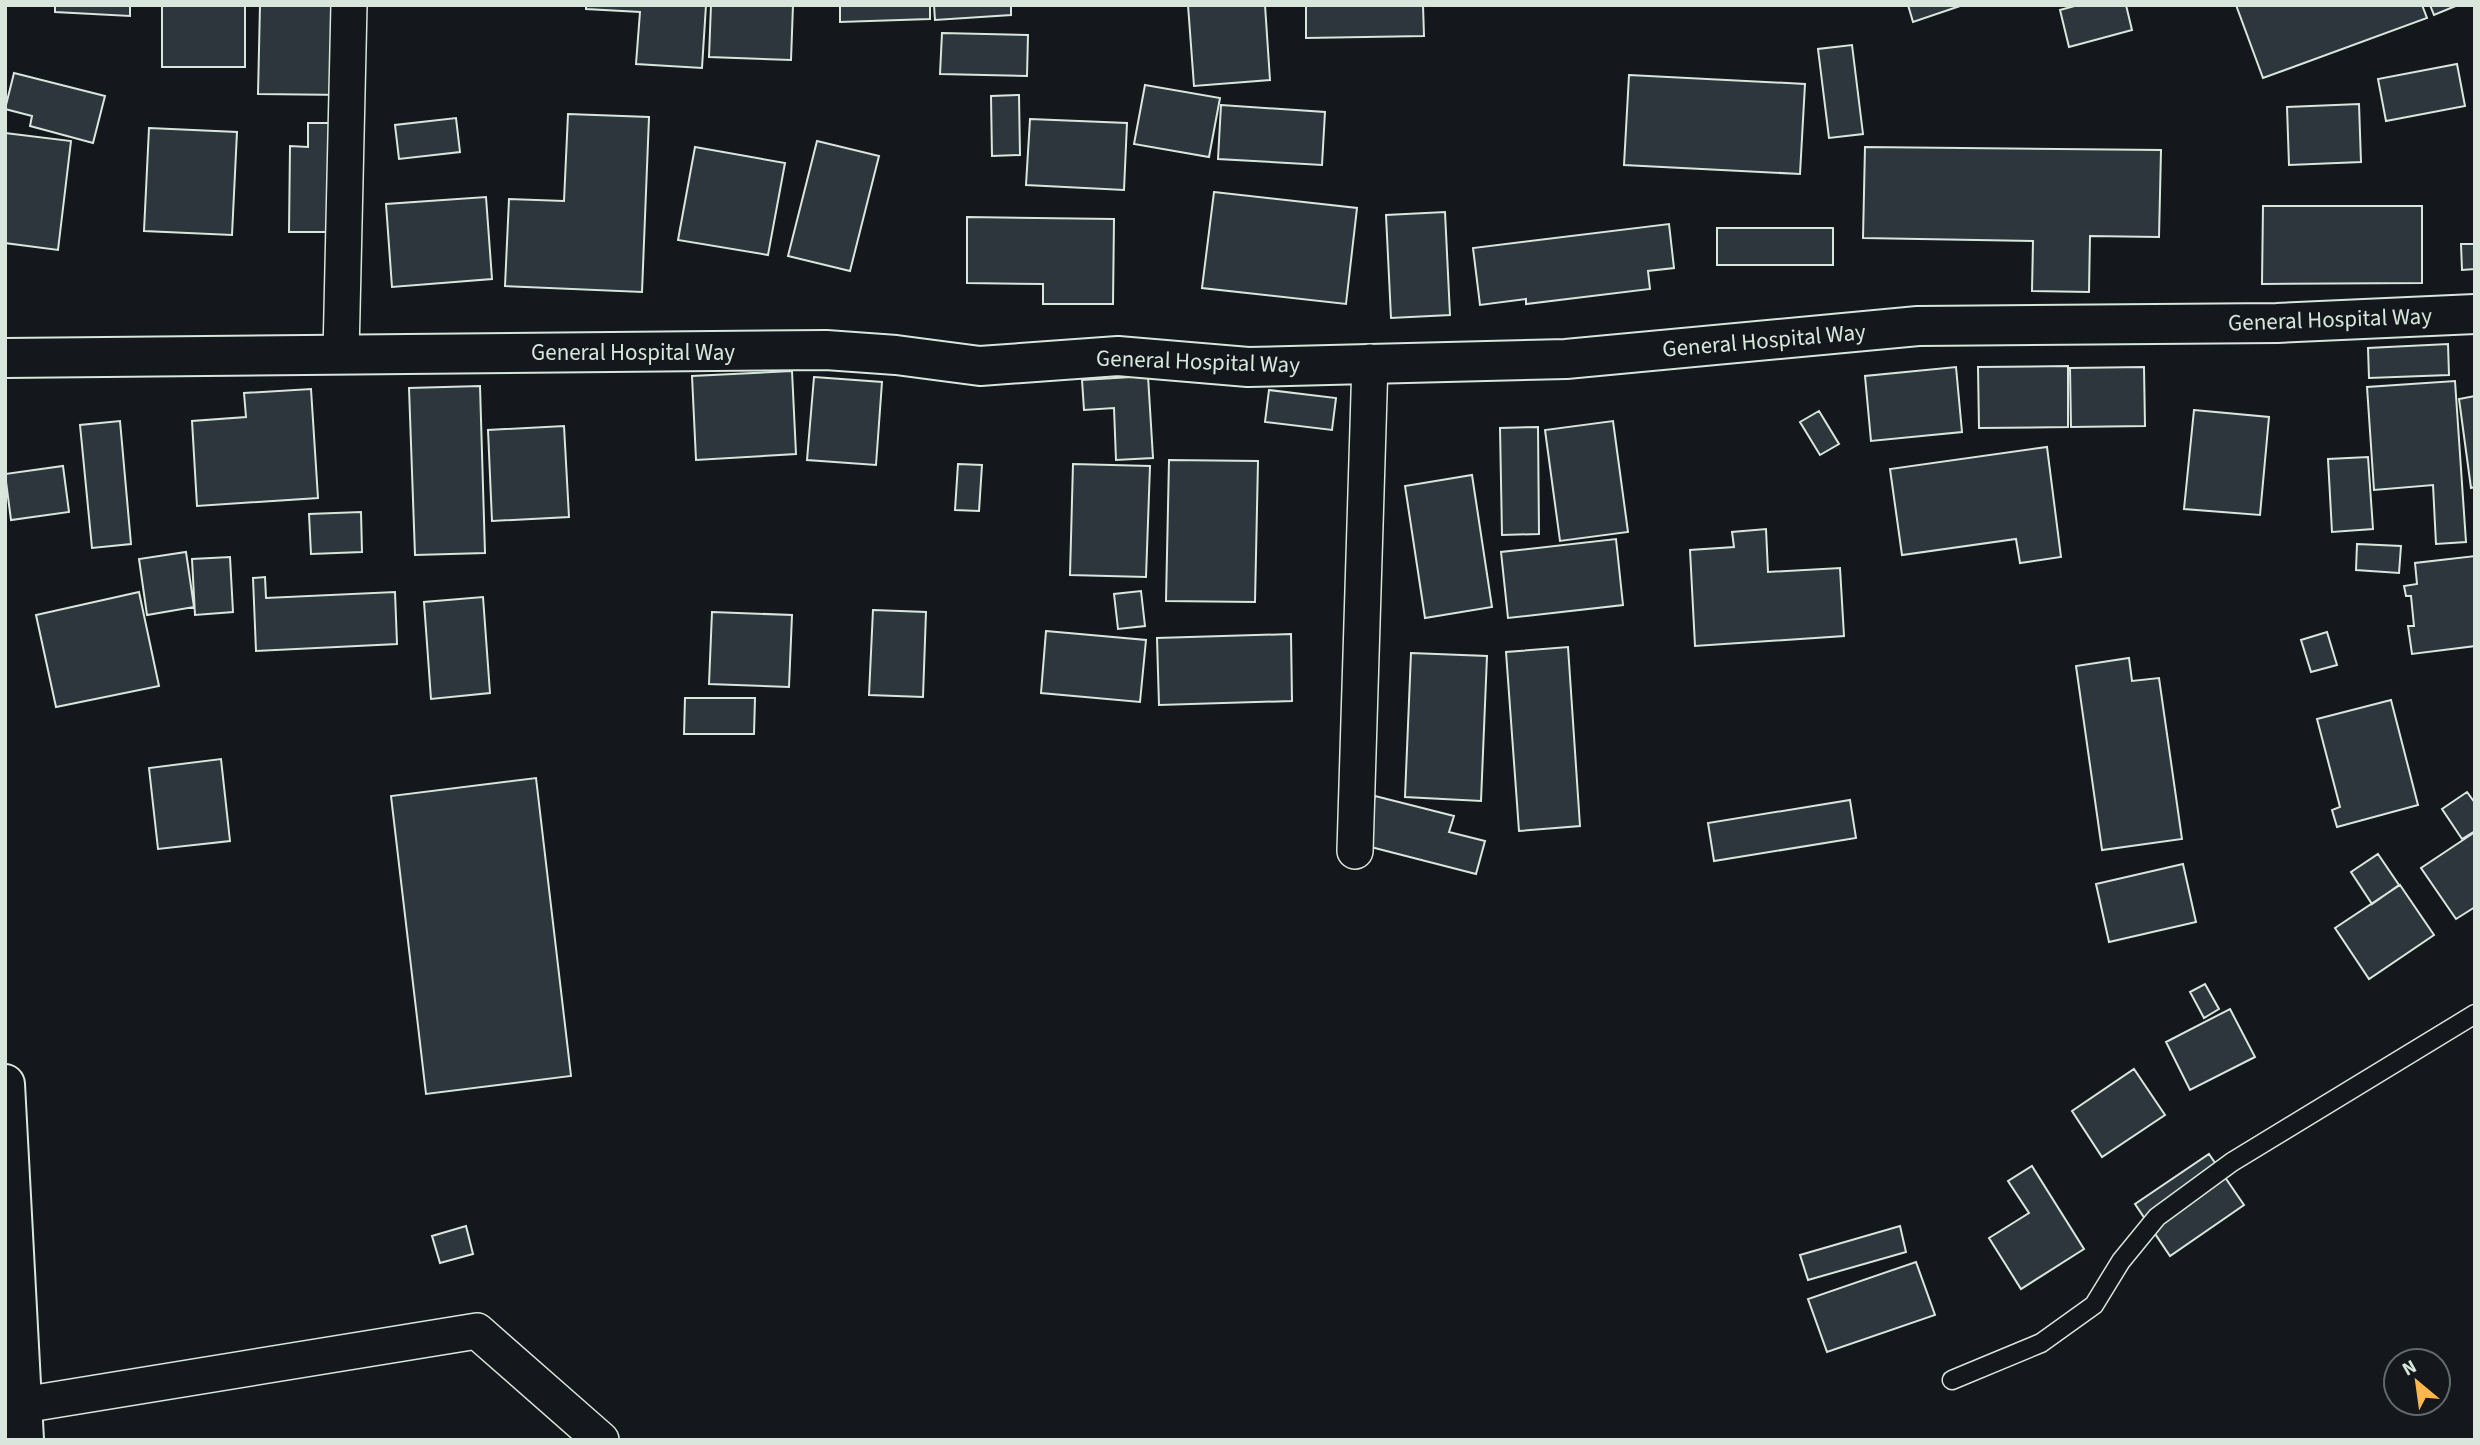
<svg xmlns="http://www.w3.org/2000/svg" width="2480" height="1445" font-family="'Source Sans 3',sans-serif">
<rect width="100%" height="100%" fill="#14181c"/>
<path fill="#2c363c" stroke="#d8e6dc" stroke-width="2" d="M55 5H130V16L55 12Z
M162 5H245V67H162Z
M260 5H347L346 95 258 94Z
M586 5H706L702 68 636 64 640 12 586 9Z
M711 5H793L791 60 709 57Z
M840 5H930V19L840 22Z
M934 5H1011V15L935 20Z
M1188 5H1265L1270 80 1194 86Z
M1306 5H1423L1424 36 1306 38Z
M1908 5H1963L1913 22Z
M2078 5H2126L2132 30 2069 47 2060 10Z
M2236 5H2422L2427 18 2263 78Z
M2430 5H2458L2434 15Z
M942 33 1028 35 1027 76 940 74Z
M1852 45 1863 134 1829 138 1818 49Z
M2457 64 2465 106 2386 121 2378 79Z
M14 73 105 96 93 143 30 126 32 116 5 109Z
M1629 75 1805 84 1800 174 1624 165Z
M1145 85 1220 98 1209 157 1134 144Z
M1019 95 1020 155 992 156 991 96Z
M2359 104 2361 162 2289 165 2287 107Z
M1221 105 1325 112 1322 165 1218 159Z
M568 114 649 117 642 292 505 286 509 199 564 201Z
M456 118 460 152 399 159 395 125Z
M1030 119 1127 123 1124 190 1026 185Z
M308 123H340L339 232H289L290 146 308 147Z
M149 128 237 132 232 235 144 231Z
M5 133 71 141 58 250 5 243Z
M817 141 879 156 850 271 788 256Z
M695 147 785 163 768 255 678 240Z
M1865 147 2161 150 2159 237 2090 236 2089 292 2032 291 2033 241 1863 238Z
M1214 192 1357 208 1346 304 1202 288Z
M486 197 492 279 392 287 386 204Z
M2263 206H2422V283L2262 284Z
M1445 212 1450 315 1391 318 1386 215Z
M967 217 1114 219 1113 304H1043V284L967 283Z
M1669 224 1674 268 1648 271 1650 289 1526 304V299L1480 305 1473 248Z
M1717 228H1833V265H1717Z
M2461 244H2475V269L2462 270Z
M2448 344 2449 375 2369 378 2368 348Z
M2068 366V427L1979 428 1978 367Z
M1956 367 1962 432 1871 441 1865 376Z
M2144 367 2145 426 2071 427 2070 368Z
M792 371 796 454 696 460 692 376Z
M1148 376 1153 458 1116 460 1114 408 1084 410 1082 380Z
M814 377 882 382 876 465 807 460Z
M2455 381 2466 542 2436 544 2433 485 2374 490 2367 387Z
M480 386 485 553 415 555 409 388Z
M311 389 318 498 197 506 192 421 246 417 244 393Z
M1269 390 1336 398 1332 430 1265 422Z
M2475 396V487L2471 488 2459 399Z
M2194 410 2269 417 2260 515 2184 509Z
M1819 411 1839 444 1820 455 1800 422Z
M120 421 131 544 92 548 80 425Z
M1613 421 1628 532 1560 541 1545 430Z
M564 426 569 517 492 521 488 430Z
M1538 427 1539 534 1502 535 1500 428Z
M2047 447 2061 557 2020 563 2016 539 1902 555 1890 469Z
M2368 457 2373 529 2332 532 2328 459Z
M1169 460 1258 461 1255 602 1166 601Z
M958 464 982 465 979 511 955 510Z
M1073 464 1150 466 1146 577 1070 575Z
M63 466 69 512 11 520 5 474Z
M1472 475 1492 607 1425 618 1405 486Z
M361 512 362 552 311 554 309 514Z
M1766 529 1768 572 1840 568 1844 636 1695 646 1690 550 1734 547 1732 532Z
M1616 539 1623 605 1508 618 1501 552Z
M2357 544 2401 546 2399 573 2356 570Z
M186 552 194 607 147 615 139 559Z
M2475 556V646L2412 654 2408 626H2414L2411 596H2406L2404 586 2417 584 2415 563Z
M230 557 233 612 195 615 192 559Z
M265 577 266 598 395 592 397 644 256 651 253 578Z
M1141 591 1145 626 1118 629 1114 594Z
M139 592 159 686 56 707 36 615Z
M483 597 490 693 431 699 424 602Z
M873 610 926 612 923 697 869 695Z
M712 612 792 615 789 687 709 684Z
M1046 631 1146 640 1140 702 1041 693Z
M2327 632 2337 665 2311 672 2301 640Z
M1291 634 1292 701 1159 705 1157 638Z
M1568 647 1580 826 1519 831 1506 652Z
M1411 653 1487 656 1481 801 1405 797Z
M2129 658 2132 681 2159 678 2182 839 2102 850 2076 666Z
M685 698H755L754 734H684Z
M2391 700 2418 805 2337 827 2332 810 2340 807 2317 719Z
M221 759 230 841 158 849 149 768Z
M536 778 571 1076 426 1094 391 796Z
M2467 792 2475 803V831L2462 839 2442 809Z
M1375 796 1454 816 1449 832 1485 841 1476 874 1363 845Z
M1850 800 1856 838 1714 861 1708 823Z
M2475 832V907L2456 919 2421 868Z
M2378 854 2399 885 2372 904 2351 872Z
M2183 864 2196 922 2109 942 2096 884Z
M2400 885 2434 935 2369 979 2335 928Z
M2205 984 2219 1009 2204 1018 2190 992Z
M2230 1009 2255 1057 2190 1090 2166 1042Z
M2134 1069 2165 1115 2102 1157 2072 1111Z
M2209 1154 2244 1205 2170 1256 2135 1204Z
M2032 1166 2084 1249 2021 1289 1989 1238 2029 1213 2008 1181Z
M466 1226 473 1254 440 1263 432 1236Z
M1900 1226 1906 1252 1808 1280 1800 1255Z
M1916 1262 1935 1315 1827 1352 1808 1299Z"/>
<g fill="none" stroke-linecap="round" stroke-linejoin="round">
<g stroke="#d8e6dc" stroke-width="21">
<path id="service" d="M1952 1380 2041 1343 2094 1305 2121 1261 2157 1217 2232 1162 2475 1014"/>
</g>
<g stroke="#d8e6dc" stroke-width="38">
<path id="minor" d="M341 354 349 5
M1355 851 1370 362
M23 1405 477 1331 601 1440"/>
</g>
<g stroke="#d8e6dc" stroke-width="42">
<path id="secondary" d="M5 358 826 350 896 355 980 366 1118 356 1248 367 1566 359 1918 326 2277 323 2475 314
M5 1084 24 1440"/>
</g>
<use href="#service" stroke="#14181c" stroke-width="18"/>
<use href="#minor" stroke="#14181c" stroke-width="35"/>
<use href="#secondary" stroke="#14181c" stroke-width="38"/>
</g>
<g text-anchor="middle" stroke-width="5" stroke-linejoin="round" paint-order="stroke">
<g font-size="23" fill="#d8e6dc" stroke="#14181c">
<text transform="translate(2330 319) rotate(-2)" y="8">General Hospital Way</text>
<text transform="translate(1764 340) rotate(-5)" y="8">General Hospital Way</text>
<text x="633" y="360">General Hospital Way</text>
<text transform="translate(1198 361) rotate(2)" y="8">General Hospital Way</text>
</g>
</g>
<rect width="2480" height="1445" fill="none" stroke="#d8e6dc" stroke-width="14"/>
<g transform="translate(2417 1382) rotate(331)"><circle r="33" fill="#14181c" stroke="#626a69" stroke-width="2"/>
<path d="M0-5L12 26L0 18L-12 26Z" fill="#ffb74d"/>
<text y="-10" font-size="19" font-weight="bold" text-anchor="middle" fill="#d8e6dc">N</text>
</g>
</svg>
